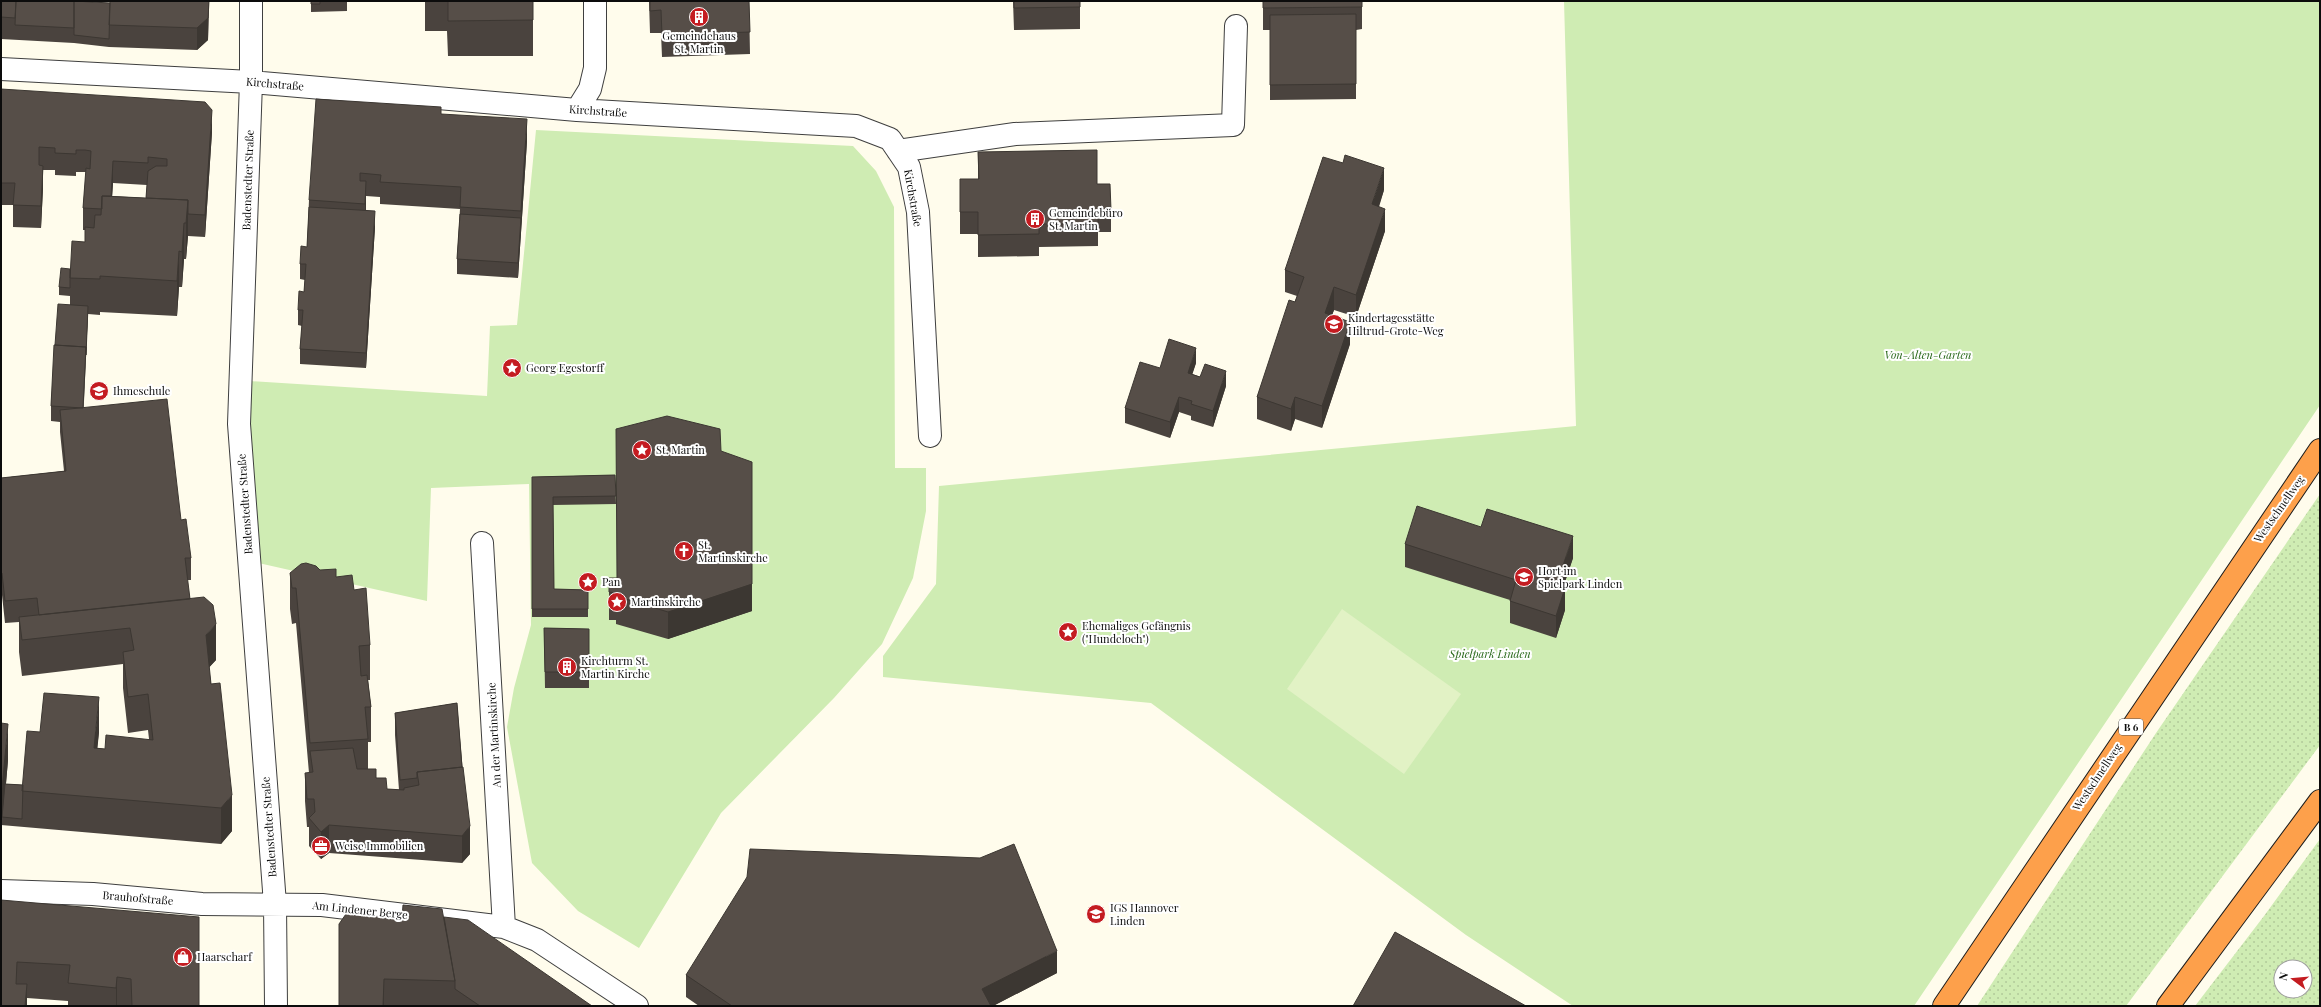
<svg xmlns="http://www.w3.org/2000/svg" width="2321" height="1007" font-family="'Playfair Display',serif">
<defs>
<pattern id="grass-dots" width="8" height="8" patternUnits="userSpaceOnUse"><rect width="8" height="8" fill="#cfecb3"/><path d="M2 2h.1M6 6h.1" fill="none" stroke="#b1c999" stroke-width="1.8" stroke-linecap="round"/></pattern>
</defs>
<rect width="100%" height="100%" fill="#fffcec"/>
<path fill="url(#grass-dots)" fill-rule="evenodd" d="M2320 494V745L2126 1006H1977L2156 733Z
M2320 839V1006H2195L2264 916ZM2281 967H2305V991H2281Z"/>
<path fill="#cfecb3" d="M1564 1H2320V405L1914 1006H1573L1466 935 1151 703 883 677V656L936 584 939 486 1576 426Z
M536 130 853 146 876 171 894 207 895 468H926V511L913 578 882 644 834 698 721 813 639 948 578 911 532 863 507 727 514 688 531 625 529 484 431 488 427 601 254 562 250 484 249 381 487 396 490 326 517 325Z"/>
<path fill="#e2f2c5" d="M1342 609 1461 694 1404 774 1287 689Z"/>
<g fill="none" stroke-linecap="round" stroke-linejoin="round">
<g stroke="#3f3f3f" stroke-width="24">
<path id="minor" d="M251 1V82L239 424 275 904 276 1006
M1 69 251 82 577 110 856 126 890 139 909 167 918 212 930 436
M577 110 590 89 595 68V1
M898 151 1015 134 1233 125 1236 26
M482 543 504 927
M1 891 93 894 202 904 322 905 504 927 537 940 637 1006"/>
</g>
<g stroke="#1d1d1d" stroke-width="24">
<path id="highway" d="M1944 1006 2320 450
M2168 1006 2320 801"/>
</g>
<use href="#minor" stroke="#fff" stroke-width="22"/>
<use href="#highway" stroke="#fda04b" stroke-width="22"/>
</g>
<path fill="#4a433e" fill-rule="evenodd" d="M1 1 110 3 209 1 208 40 197 50 109 47 74 43 1 39Z
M295 1H347V11L311 12V2H295Z
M425 1H533V56H448L447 31H425Z
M649 1H749L750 54 662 57 661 33H650Z
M1013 1H1080V29L1014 30Z
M1263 1H1362V29L1356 30V99L1270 100V30H1263Z
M1 89 212 132 205 237 188 236 186 259H184L182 287H179L177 316 100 312V315L88 314 83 408 181 520 191 558V580H187L190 599 216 660 209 667 211 684 232 831 221 844 1 825V723L8 760 6 784 23 785 40 732H99L97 748 105 749 149 739 148 730 128 733 123 688V664L22 676 19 652V622L5 623 2 595H1V478L64 471 60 432V422L51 421V406L55 345 70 305V296L59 295V287L70 269 85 242V230H83V208L86 172H76V176L55 175V170H43V188L41 228 13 227V205H1ZM113 183 147 185 146 198 112 196Z
M441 114 527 141 518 278 457 274V259L460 209 380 204V197L366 196V211L375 227 366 368 300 364V349L302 326 298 325V310L304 292 305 280 300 279V264L307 247 309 200Z
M978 152 1097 184 1111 210V232H1098V246L1039 247V256L978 257V234H960V201L978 179Z
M1384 190 1379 207 1385 231 1356 317 1334 310 1332 315 1350 344 1322 428 1295 419 1291 431 1257 419V397L1297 296 1285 292V270Z
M1196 363 1192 374 1226 386 1213 427 1191 420V416L1179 412 1170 438 1125 423V408L1160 368Z
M721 451 752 611 668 639 616 624V620H609V578H617Z
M615 475 616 504 553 505 554 589 588 590V617H532V477Z
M1405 544 1573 558 1563 588 1565 610 1556 638 1510 623V600L1405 567Z
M320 570 336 577 354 590 370 645V680H368L371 707V742H368V769L387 789 399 790 395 735V713L457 703 470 854 462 863 329 853 321 859 309 846V827H307L305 801V773H309L296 623 292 624 290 609V573Z
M544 628 589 629V688H545Z
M980 858 1057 973 993 1006H699L686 997V975Z
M1 900 199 1006H68V1001L27 998V1006H1Z
M444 917 592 1006H339V924L402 918Z"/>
<path fill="#3c3732" d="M209 1 208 40 197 50V28Z
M212 110V132L205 237V215Z
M527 119V141L521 233V211Z
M113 161V183L110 232V210Z
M43 166V188L41 228V206Z
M1384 168V190L1372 226V204Z
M366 181V203L365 226V204Z
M188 200V236L186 259V223Z
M1385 209V231L1356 317V295Z
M375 211V227L366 368V353Z
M521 218V233L518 278V263Z
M184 223V259L182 287V252Z
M179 251V287L177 316V281Z
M1334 287V310L1325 335V313Z
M88 306V314L83 423V408L86 347Z
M1350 322V344L1322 428V406Z
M1196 348V363L1188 388V373Z
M1226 371V386L1213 427V411Z
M1179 397V412L1170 438V422Z
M1295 397V419L1291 431V409Z
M752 490V611L668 639V612Z
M1573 536V558L1556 608V586Z
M1565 588V610L1556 638V616Z
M216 624V660L206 671V635Z
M99 697V732L94 784V748Z
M8 724V760L3 817H2V789Z
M232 795V831L221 844V808Z
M329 825V853L321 859V832Z
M470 826V854L462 863V836Z
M1057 951V973L993 1006H982V989Z
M117 977V1006H116V988Z
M384 979V1006H383Z
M27 984V1006H25Z"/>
<path fill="#564e48" stroke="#3c3732" d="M1 1H16L15 18 1 17Z
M16 1H74V28L15 25Z
M74 1 110 3 109 39 74 35Z
M110 1H209L208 18 197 28 109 25Z
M311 1H320V4H311Z
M448 1H533V20L448 21Z
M650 1H749L750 32 662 35 661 10 650 11Z
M1014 1H1080V7L1014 8Z
M1263 1H1362V7L1263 8Z
M1356 14V84L1270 85V15Z
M1 89 205 102 212 110 205 215 188 214V200L146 198 148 171 156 166H167V159L148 157V163L113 161 111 196H102V209L83 208 86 168 90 169 91 151 85 150H76V154L55 153V148L39 147V165L43 166 41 206 13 205 15 183H1Z
M316 99 441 107V114L527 119 521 211 460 207 461 187 380 182 381 175 360 173V181H366L365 204 309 200Z
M1097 150V184H1110L1111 210H1098V224H1039V234L978 235V212H960V179H979L978 152Z
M1345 155 1384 168 1372 204 1385 209 1356 295 1334 287 1325 313 1350 322 1322 406 1295 397 1291 409 1257 397 1289 300 1295 302 1304 277 1285 270 1323 157 1343 163Z
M102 196 188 200 186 223H184L182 252 179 251 177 281 100 276V279L70 278 72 241 85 242V227L94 228 95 215H101Z
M309 207 375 211 366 353 300 349 303 310H298L299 291 304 292 306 264H300L301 246 307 247Z
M460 214 521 218 518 263 457 259Z
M61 268 70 269V288L59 287Z
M58 304 88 306 86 355V347L55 345Z
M1169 339 1196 348 1188 373 1200 377 1205 364 1226 371 1213 411 1191 404 1192 401 1179 397 1170 422 1125 408 1140 362 1160 368Z
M54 345 86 347 83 408 51 406Z
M167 399 181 520 186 519 191 558H185L190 599 39 615 37 598 5 601 2 573H1V478L66 471 60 410Z
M667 416 720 429 721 451 752 462V584L668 612 616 596V593L609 592V578H617L616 429Z
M615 475 616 496 553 497 554 589 588 590V609H532V477Z
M1417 506 1481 527 1487 509 1573 536 1556 586 1565 588 1556 616 1510 601 1516 580 1405 544Z
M306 563 316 566 320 570 336 569V577L352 575 354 590 366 588 370 645 359 646 361 676 367 675 371 707H365L368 739 310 743 296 588H292L290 573 301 564Z
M204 597 213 605 216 624 206 635 211 684 220 683 232 795 221 808 22 791 27 731 40 732 44 693 99 697 94 748 105 749 106 735 153 740 148 694 128 697 123 652 134 650 130 628 22 640 19 617Z
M544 628 589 629V672H545Z
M457 703 462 767 417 772V778L400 780 395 713Z
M1 723 8 724 2 789H1Z
M353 748 357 769H376V778H386L387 789 404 790V788L419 785 417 772 463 767 470 826 462 836 329 825 321 832 309 818 315 812 314 799H307L305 773 313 772 310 751Z
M5 784 23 785 22 819 2 817Z
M1014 844 1057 951 982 989 991 1006H732L686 975 747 877 750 849 980 858Z
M1 900 199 917V1006H132L131 979 117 977 116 988 68 983 70 965 17 962 16 984H27L25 1006H1Z
M403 905 442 909 455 981 384 979 383 1006H339V924L346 914 402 918Z
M444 917 468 920 592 1006H480L455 989V981Z
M1395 932 1526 1006H1353Z"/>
<defs>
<g id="building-disc" transform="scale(1)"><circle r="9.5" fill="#c41c21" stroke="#fff"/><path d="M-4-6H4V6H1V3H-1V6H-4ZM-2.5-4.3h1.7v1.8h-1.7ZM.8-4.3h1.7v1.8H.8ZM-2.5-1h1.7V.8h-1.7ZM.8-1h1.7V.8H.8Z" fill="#fff"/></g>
<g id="school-disc" transform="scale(1)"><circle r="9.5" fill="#c41c21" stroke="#fff"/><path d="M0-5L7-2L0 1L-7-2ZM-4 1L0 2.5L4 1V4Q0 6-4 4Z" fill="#fff"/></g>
<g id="sight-disc" transform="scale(1)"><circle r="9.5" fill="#c41c21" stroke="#fff"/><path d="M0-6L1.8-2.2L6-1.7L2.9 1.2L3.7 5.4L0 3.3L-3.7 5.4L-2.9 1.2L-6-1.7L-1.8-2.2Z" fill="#fff"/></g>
<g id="church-disc" transform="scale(1)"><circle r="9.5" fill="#c41c21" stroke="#fff"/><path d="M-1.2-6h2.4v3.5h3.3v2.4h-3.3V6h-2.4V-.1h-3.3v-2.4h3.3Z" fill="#fff"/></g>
<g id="office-disc" transform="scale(1)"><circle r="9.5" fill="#c41c21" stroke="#fff"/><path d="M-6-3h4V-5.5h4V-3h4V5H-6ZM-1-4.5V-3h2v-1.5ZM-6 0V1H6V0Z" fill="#fff"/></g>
<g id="shop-disc" transform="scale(1)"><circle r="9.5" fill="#c41c21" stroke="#fff"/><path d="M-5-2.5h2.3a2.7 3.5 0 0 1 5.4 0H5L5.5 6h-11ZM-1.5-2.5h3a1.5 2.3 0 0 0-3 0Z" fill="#fff"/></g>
</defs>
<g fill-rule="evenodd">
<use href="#building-disc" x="699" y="17"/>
<use href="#building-disc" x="1035" y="219"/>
<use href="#school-disc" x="1334" y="324"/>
<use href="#sight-disc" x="512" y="368"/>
<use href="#school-disc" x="99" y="391"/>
<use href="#sight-disc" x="642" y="450"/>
<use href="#church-disc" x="684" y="551"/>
<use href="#school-disc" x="1524" y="577"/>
<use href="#sight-disc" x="588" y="582"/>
<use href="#sight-disc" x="617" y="602"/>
<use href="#sight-disc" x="1068" y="632"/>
<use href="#building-disc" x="567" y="667"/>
<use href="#office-disc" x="321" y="846"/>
<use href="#school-disc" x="1096" y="914"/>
<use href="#shop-disc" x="183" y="957"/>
</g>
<g text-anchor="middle" stroke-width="4" stroke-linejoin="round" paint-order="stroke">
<rect fill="#fff" stroke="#555" stroke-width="1" x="2119" y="719" width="24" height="16" rx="3"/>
<g font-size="10" font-weight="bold" fill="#0c0c0c">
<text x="2131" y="731">B 6</text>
</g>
<g font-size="11" fill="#0c0c0c" stroke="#fff" text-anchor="start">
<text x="699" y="40" text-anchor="middle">Gemeindehaus<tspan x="699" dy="13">St. Martin</tspan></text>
<text x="1049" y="217">Gemeindebüro<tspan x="1049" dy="13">St. Martin</tspan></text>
<text x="1348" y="322">Kindertagesstätte<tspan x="1348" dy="13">Hiltrud-Grote-Weg</tspan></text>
<text x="526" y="372">Georg Egestorff</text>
<text x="113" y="395">Ihmeschule</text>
<text x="656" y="454">St. Martin</text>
<text x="698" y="549">St.<tspan x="698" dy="13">Martinskirche</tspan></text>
<text x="1538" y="575">Hort im<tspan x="1538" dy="13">Spielpark Linden</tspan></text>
<text x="602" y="586">Pan</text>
<text x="631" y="606">Martinskirche</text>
<text x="1082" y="630">Ehemaliges Gefängnis<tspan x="1082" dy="13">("Hundeloch")</tspan></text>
<text x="581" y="665">Kirchturm St.<tspan x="581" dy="13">Martin Kirche</tspan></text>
<text x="335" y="850">Weise Immobilien</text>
<text x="1110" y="912">IGS Hannover<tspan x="1110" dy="13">Linden</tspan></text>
<text x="197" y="961">Haarscharf</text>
</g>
<g font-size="11" fill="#0c0c0c" stroke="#fff">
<text transform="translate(275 84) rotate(5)" y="4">Kirchstraße</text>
<text transform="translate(598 111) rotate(4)" y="4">Kirchstraße</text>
<text transform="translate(248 180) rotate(-88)" y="4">Badenstedter Straße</text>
<text transform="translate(913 198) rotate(80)" y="4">Kirchstraße</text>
<text transform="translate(245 504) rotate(-94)" y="4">Badenstedter Straße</text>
<text transform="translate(2279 509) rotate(-55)" y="4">Westschnellweg</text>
<text transform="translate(494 735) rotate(-93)" y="4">An der Martinskirche</text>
<text transform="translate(2097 777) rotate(-56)" y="4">Westschnellweg</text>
<text transform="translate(269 827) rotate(-94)" y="4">Badenstedter Straße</text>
<text transform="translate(138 898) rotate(5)" y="4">Brauhofstraße</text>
<text transform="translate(360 910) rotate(6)" y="4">Am Lindener Berge</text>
</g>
<g font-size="11" font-style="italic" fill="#286819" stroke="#fff">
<text x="1928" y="359">Von-Alten-Garten</text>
<text x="1490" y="658">Spielpark Linden</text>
</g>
</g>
<rect width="2321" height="1007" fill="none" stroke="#0c0c0c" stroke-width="4"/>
<g transform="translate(2293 979) rotate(286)"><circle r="19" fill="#ffffff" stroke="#9e9e9e"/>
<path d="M0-3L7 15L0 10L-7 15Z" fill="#c41c21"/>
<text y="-6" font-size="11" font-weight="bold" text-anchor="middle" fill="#0c0c0c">N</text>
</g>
</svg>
